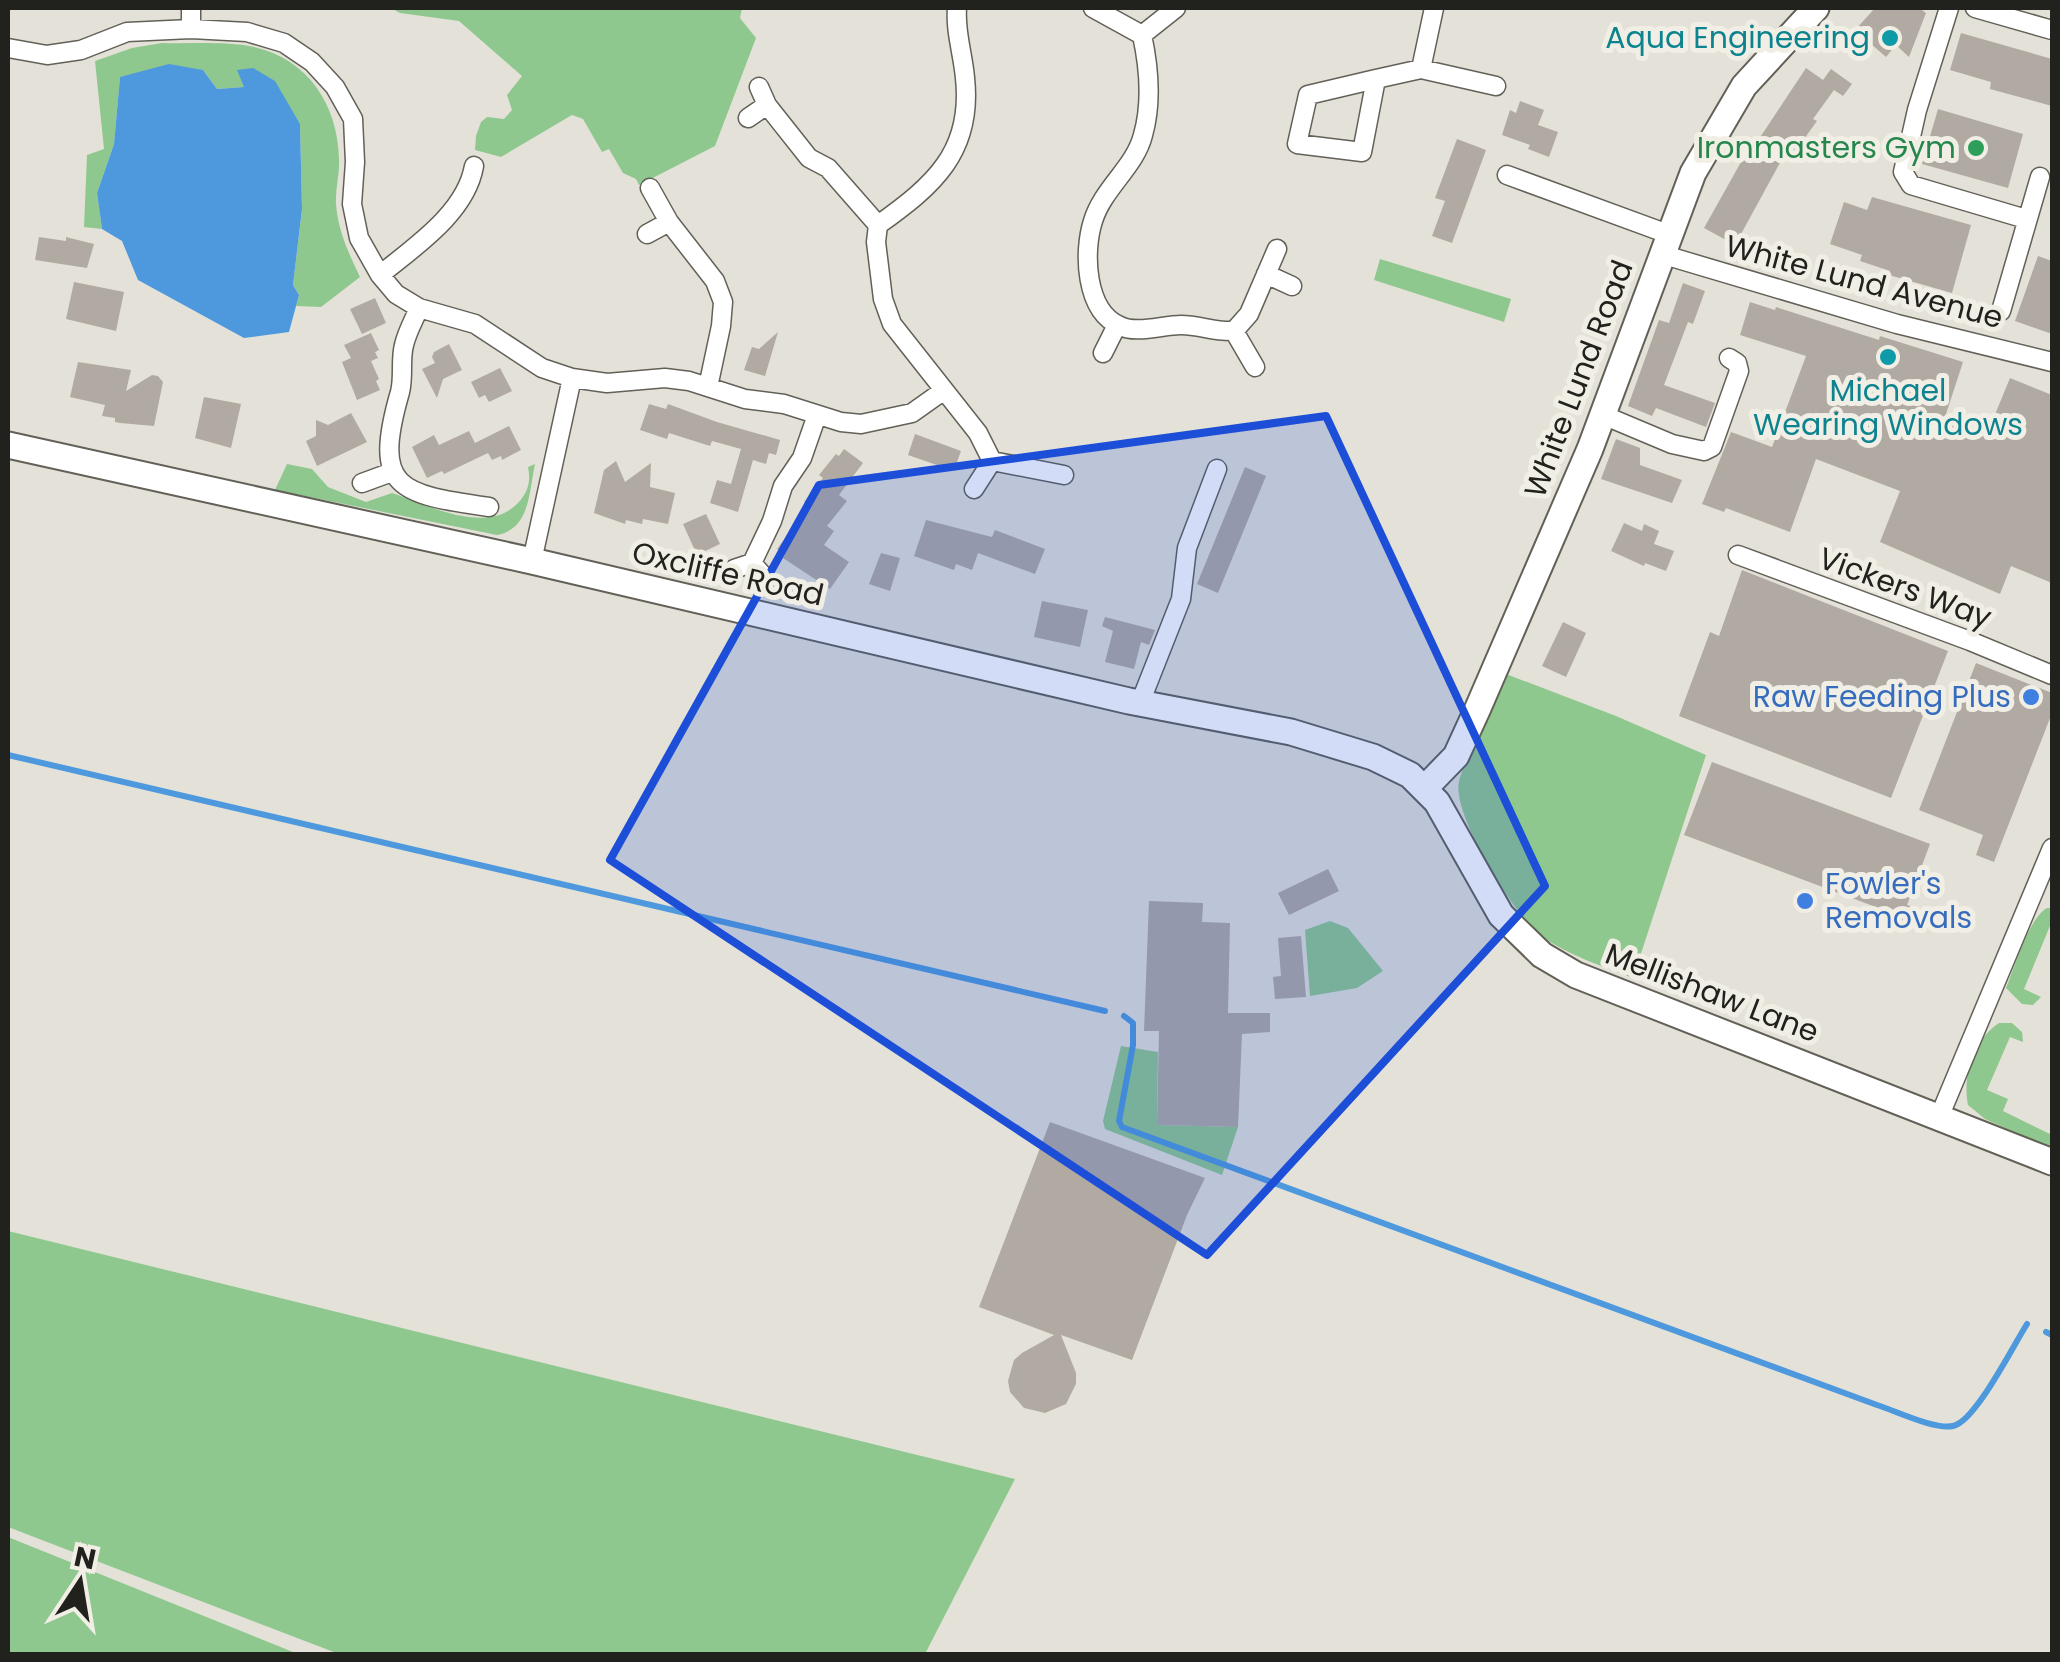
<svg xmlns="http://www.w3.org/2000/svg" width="2060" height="1662" font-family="Poppins,sans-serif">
<rect width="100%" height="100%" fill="#e4e2d8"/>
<path fill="#8fc88e" d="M391 8H742L740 18 756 38 715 146 639 185 636 179 623 173 609 149 602 152 583 119 572 115 501 157 475 150 476 136 481 122 487 117 504 119 512 110 507 95 522 76 459 21 400 13Z
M162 43C191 44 225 41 254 47 308 59 338 105 339 159 340 174 335 189 336 204 338 231 349 254 360 277L321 307 296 306 299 295 293 285 302 209 300 124 244 87 217 89 203 70 120 77 114 144 97 193 102 229 84 227 87 155 104 149 95 61 132 48Z
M1380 259 1511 299 1504 322 1374 280Z
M287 464 312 469 328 487 366 502 392 493C428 505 486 536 518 503 528 492 531 482 528 467L535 464C529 492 530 529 497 535L275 490Z
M1506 674 1616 716 1706 755 1633 978C1602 966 1568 955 1541 936 1515 916 1451 814 1459 781 1467 752 1493 704 1506 674Z
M2047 908H2052V921L2024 989 2041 997 2033 1005 2022 1004 2006 988C2015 967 2028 919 2047 908Z
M1330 921 1348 928 1383 971 1357 988 1310 996 1305 930Z
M1999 1023H2012L2022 1032 2023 1042 2010 1037 1987 1090 2008 1099 2003 1111 2052 1135V1149L1985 1119 1968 1105C1962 1077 1974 1039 1999 1023Z
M1121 1046 1158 1052 1157 1125 1238 1127 1222 1175 1105 1129 1103 1121Z
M8 1231 1015 1479 925 1654H339L8 1527Z
M8 1537 298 1654H8Z"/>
<path fill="#4e99dd" d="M169 64 203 70 217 89 244 87 237 70 253 68 275 81 300 124 302 209 293 285 299 295 289 332 244 338 138 280 122 241 102 229 97 193 114 144 120 77Z"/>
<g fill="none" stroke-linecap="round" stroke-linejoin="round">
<path stroke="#4e99dd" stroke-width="6" d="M8 755 1105 1011
M1124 1016 1133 1023V1045L1119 1121 1122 1127 1877 1405C1896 1411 1935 1430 1953 1426 1975 1422 2013 1346 2027 1324
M2046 1332 2052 1335"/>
</g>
<path fill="#b1aaa2" d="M1875 8H1919L1926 13 1909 57 1896 45 1886 57 1855 30Z
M1961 33 2052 59V106L1990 89 1991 82 1950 70Z
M1806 68 1823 80 1831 69 1852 84 1843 96 1834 90 1813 119 1817 121 1799 146 1793 152 1788 148 1735 245 1704 228 1750 146 1753 148Z
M1520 101 1544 110 1538 125 1558 132 1549 157 1528 149 1530 145 1502 135 1510 110 1516 113Z
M1938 109 2023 134 2008 188 1922 164Z
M1457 139 1486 150 1452 243 1432 236 1445 201 1435 198Z
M1872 197 1971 225 1952 293 1889 275 1890 271 1860 261 1862 255 1830 244 1844 202 1867 210Z
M39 237 66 241V237L94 244 87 268 35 260Z
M2038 256 2052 261V334L2015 321Z
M74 282 124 292 116 331 66 319Z
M1683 283 1705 291 1693 324 1688 322 1664 385 1715 403 1706 427 1656 408 1652 416 1628 406 1659 320 1669 323Z
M375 298 386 323 362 334 350 309Z
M1750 302 1775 310 1776 307 1879 340 1880 336 1963 362 1945 417 1987 434 2010 378 2052 395V583L2011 566 2000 594 1880 542 1900 491 1816 459 1790 532 1726 508 1724 512 1702 504 1731 432 1772 447 1806 356 1740 335Z
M778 332 765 376 744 370 752 347 759 349Z
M371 333 379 350 375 352 378 358 371 361 379 379 376 381 380 390 357 400 342 362 351 358 344 345Z
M449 344 462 370 443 379 437 398 422 369 435 363 432 357 434 352Z
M78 362 131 370 126 391 152 375 158 376 163 382 154 426 120 423 115 422V418L102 416 105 405 70 397Z
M500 368 512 391 489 402 485 395 479 398 471 382Z
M204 397 241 404 231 448 195 438Z
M649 404 666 409 668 404 717 422 780 440 776 455 769 453 766 464 753 460 738 512 710 503 717 480 731 484 741 449 712 441 710 446 669 433 667 439 640 430Z
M351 413 367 442 317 466 306 441 316 436V420L328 425Z
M509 426 521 450 502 460 501 456 492 460 488 453 444 474 442 471 427 478 412 447 434 435 439 445 469 431 475 443Z
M915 434 961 451 954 471 908 455Z
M1616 439 1640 448V465L1682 480 1672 503 1601 479Z
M844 449 863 463 839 495 847 501 827 526 834 531 824 545 849 562 830 589 783 558 785 555 777 549 809 506 804 502 823 478 819 475 836 454 839 456Z
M616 461 625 482 651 463 650 487 675 493 668 524 643 519 642 524 626 520 625 524 594 513 604 470Z
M1245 467 1266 476 1218 593 1197 584Z
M706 514 720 544 697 555 683 524Z
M926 520 992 537 995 530 1045 549 1035 574 978 553 972 570 956 564 954 570 914 556Z
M1624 523 1642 531 1644 524 1659 531 1654 544 1674 551 1666 571 1645 563 1644 566 1611 551Z
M881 553 900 558 890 591 869 584Z
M1742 570 1948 651 1891 798 1679 716 1710 632 1719 636Z
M1042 601 1088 610 1080 647 1034 637Z
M1105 617 1155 630 1149 645 1141 642 1134 669 1105 662 1113 631 1102 626Z
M1563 622 1586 633 1566 677 1542 666Z
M1976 663 2052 693V713L1994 862 1976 855 1983 835 1919 810Z
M1712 762 1930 844 1907 905 1916 908 1907 931 1877 920 1881 909 1684 835Z
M1328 869 1339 891 1289 915 1278 893Z
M1149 901 1203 903 1202 922 1230 923 1228 1013H1270V1032L1242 1034 1238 1127 1157 1125 1159 1031H1144Z
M1301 936 1306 997 1275 999 1273 977 1281 976 1278 938Z
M1050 1122 1205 1178 1187 1215 1132 1360 1061 1335 1076 1373V1384L1066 1404 1045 1413 1024 1408 1010 1392 1008 1381 1014 1360 1022 1353 1054 1335 979 1307Z"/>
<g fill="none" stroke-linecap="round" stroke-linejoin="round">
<g stroke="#626057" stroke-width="21">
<path id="street" d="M1093 8 1142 35
M1949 8 1917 110 1903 172 1911 185 2026 219
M1975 8 2052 30
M191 29V8
M1142 35C1149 67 1152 103 1143 135 1135 167 1103 188 1093 221 1083 252 1085 311 1120 326 1136 334 1163 325 1181 325 1200 325 1213 332 1234 331L1249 314 1277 249
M1142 35 1176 8
M8 48 47 55 81 50 127 32 191 29 247 32 284 43 312 62 335 87 353 119 355 162 352 204 359 238 380 275 396 294 419 308 475 324 542 368 572 378 607 383 665 378 689 381 745 399 784 404 841 422 861 424 912 413 943 391
M1421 69 1434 8
M1376 79 1308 95 1297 144 1362 152 1376 79 1421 69 1496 86
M759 87 767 105 809 158 828 168 878 225
M748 118 767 105
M1507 175 1668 234
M650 188 669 222 715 281 723 302 721 326 708 387
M878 225 876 242 883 299 892 324 978 433 992 461 1064 475
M878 225C933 186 973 152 965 78 963 54 955 32 957 8
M647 234 669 222
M1661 254 1897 324 2052 362
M1266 274 1292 286
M380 275C414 247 466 213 474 166
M419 308C414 320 407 332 404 345 400 360 404 376 400 392 372 489 398 494 489 507
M2001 311 2040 177
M1234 331 1255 367
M1103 353 1117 325
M1603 415 1672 444 1704 451 1712 447 1739 371 1737 363 1729 358
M362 483 392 472
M974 489 992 461
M1738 555 1970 641 2052 675
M532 561 572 378
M752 563 766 579
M734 569 752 563 772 521 783 486 802 458 817 415
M1140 703 1181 599 1187 548 1217 469
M1940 1115 2052 848"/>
</g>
<g stroke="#626057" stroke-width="29">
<path id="secondary" d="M8 445 532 561 1129 701 1291 732 1373 757 1410 775 1437 802 1501 915 1542 955 1576 975 2052 1162
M1424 789 1456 756 1478 708 1590 449 1693 173 1744 86 1816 8"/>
</g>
<use href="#street" stroke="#fff" stroke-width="18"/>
<use href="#secondary" stroke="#fff" stroke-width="25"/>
</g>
<path fill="#1d4ed8" fill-opacity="0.2" stroke="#1d4ed8" stroke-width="8" stroke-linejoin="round" d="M1326 416 1545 886 1207 1255 610 860 819 485Z"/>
<g fill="#0f9aa8" stroke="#f1efe5" stroke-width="4">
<circle cx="1890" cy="38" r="10"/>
<circle cx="1888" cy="357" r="10"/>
</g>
<circle fill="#2e9e5b" stroke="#f1efe5" stroke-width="4" cx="1976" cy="148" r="10"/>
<g fill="#3f7fe0" stroke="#f1efe5" stroke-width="4">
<circle cx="2031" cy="697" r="10"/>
<circle cx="1805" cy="901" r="10"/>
</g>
<g text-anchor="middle" stroke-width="10" stroke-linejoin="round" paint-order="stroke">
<g font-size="30" fill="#0d838f" stroke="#f1efe5" text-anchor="end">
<text x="1870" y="48">Aqua Engineering</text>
<text x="1888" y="401" text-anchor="middle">Michael<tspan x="1888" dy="34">Wearing Windows</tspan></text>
</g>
<g font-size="30" fill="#27864d" stroke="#f1efe5" text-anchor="end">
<text x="1956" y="158">Ironmasters Gym</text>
</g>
<g font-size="30" fill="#21211d" stroke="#f1efe5">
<text transform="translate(1864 282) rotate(15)" y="10">White Lund Avenue</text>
<text transform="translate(1579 379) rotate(-69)" y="10">White Lund Road</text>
<text transform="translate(728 574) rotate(13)" y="10">Oxcliffe Road</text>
<text transform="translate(1905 588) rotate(20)" y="10">Vickers Way</text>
<text transform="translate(1712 993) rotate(21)" y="10">Mellishaw Lane</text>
</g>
<g font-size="30" fill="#366cbe" stroke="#f1efe5" text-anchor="end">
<text x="2011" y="707">Raw Feeding Plus</text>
<text x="1825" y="894" text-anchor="start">Fowler's<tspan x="1825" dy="34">Removals</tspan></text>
</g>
</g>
<rect width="2060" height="1662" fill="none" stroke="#21211d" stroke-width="20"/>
<g transform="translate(80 1582) rotate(12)" stroke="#f1efe5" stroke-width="8" paint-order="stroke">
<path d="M0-8L18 38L0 25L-18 38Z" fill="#21211d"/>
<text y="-15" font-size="28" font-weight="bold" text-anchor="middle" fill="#21211d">N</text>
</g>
</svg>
